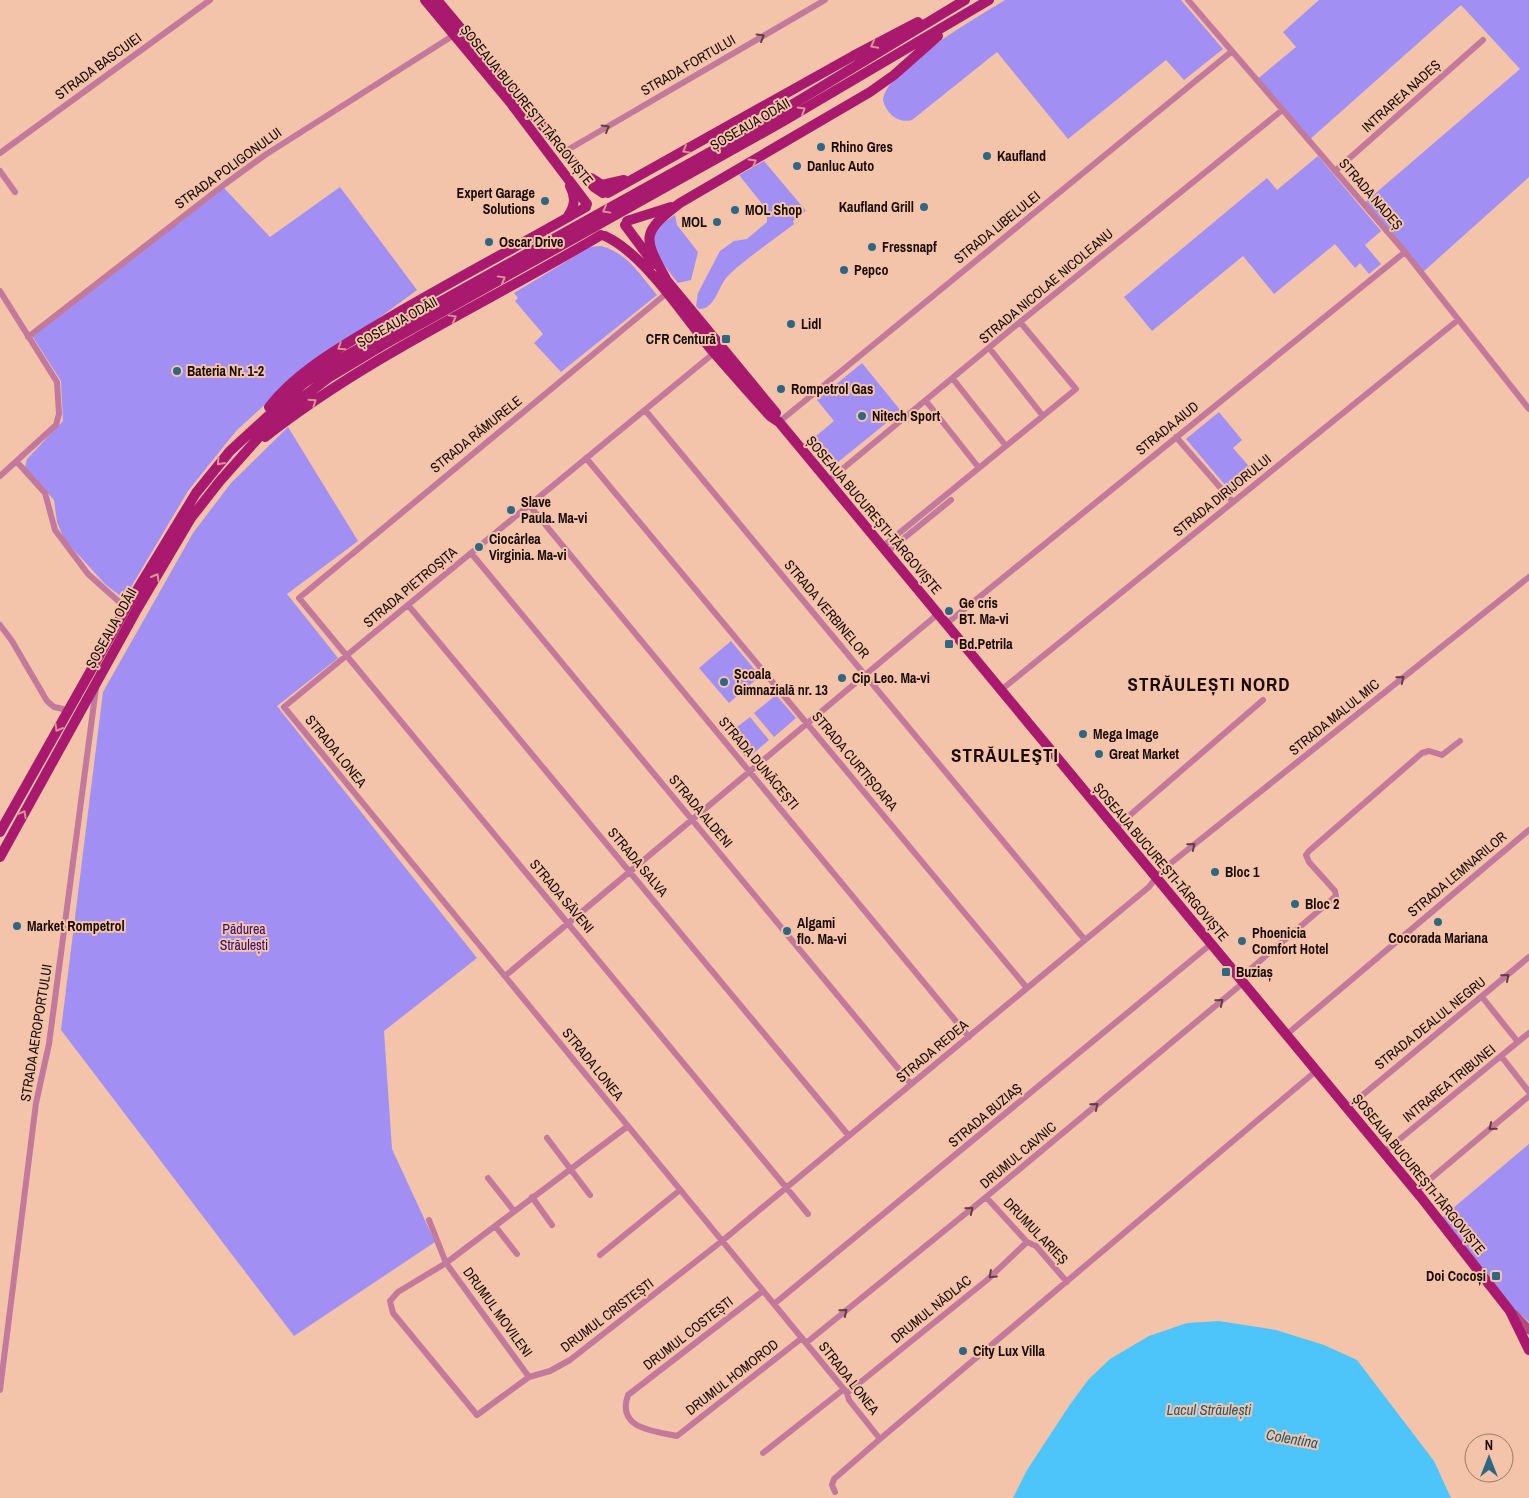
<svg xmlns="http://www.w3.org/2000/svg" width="1529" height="1498" font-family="'Archivo Narrow',sans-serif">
<rect width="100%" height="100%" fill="#f3c4a9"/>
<path fill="#a28ff4" d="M1005 0H1181L1223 49 1184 80 1166 60 1068 139 997 52 912 120C898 124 886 113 883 100 887 68 978 17 1005 0Z
M1319 0H1529V177L1423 272 1363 204 1520 69 1461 5 1308 141 1255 81 1296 47 1283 32Z
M1318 156 1381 231 1365 245 1381 264 1369 274 1360 263 1355 268 1335 244 1274 294 1243 256 1152 331 1124 297 1267 178 1277 190Z
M764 161 806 211 793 221 794 224C775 239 742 261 726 278 718 288 714 310 699 309L696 306 698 293 720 251 734 241 747 239 767 222V210L739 175Z
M340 187 417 290 281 390 236 431 188 491 124 599 105 584 64 539 57 522 54 500 25 467 27 459 63 421 61 381 31 334 224 188 270 237Z
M675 215 677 225 698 252 691 280 678 283C669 271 646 246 656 230 660 224 669 219 675 215Z
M601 246C628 253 640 275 657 295L561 372 534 343 543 334 515 301 518 298 514 293 590 247Z
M862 363 901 411 832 467 810 441 834 421 817 400Z
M1219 412 1242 440 1233 448 1254 472 1231 492 1186 439Z
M288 427 358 541 287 594 338 658 277 706 477 958 384 1031 392 1149 435 1242 294 1336 61 1030 103 692 193 533 231 483Z
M731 641 760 676 729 703 699 668Z
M776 695 796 718 774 737 754 713Z
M750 717 769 740 747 759 736 746 742 741 733 730Z
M1529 1144V1322L1499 1295 1439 1220Z"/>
<path fill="#4dc5fa" d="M1219 1321 1276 1330 1324 1345 1357 1360 1434 1461 1451 1498H1013L1027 1470 1069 1406 1088 1380 1110 1359 1149 1336 1187 1323Z"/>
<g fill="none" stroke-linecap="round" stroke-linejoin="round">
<path stroke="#c2799b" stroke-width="6" d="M1188 0 1405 252 1529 409
M564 152 825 0
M0 153 210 0
M0 171 15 192
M1335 171 1483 40
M0 291 57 382 59 414 56 425 0 476
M667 293 299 598 808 1214
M28 337 225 184 265 155 454 35
M990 349 1043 416
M714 353 284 707 847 1393 849 1400 880 1439
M953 379 1006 446
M926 401 979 468
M645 410 1085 940
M779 422 1231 52
M1176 437 1233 502
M586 458 1027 988
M17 462 45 493 55 530 88 574 126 608
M828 481 1020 322 1281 111
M529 505 969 1037
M882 547 1076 389 1020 322
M887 552 951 500
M471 553 911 1084
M408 605 849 1136
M946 624 1405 252
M0 625 12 641 47 701 54 707 68 710
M1001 690 1458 320
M1115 828 1263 700
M505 976 938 614
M1240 978 1336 896 1335 891 1309 862 1306 855 1309 851 1422 753 1429 751 1442 755 1460 741
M1482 997 1518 1042
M1286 1035 1529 830
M1501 1056 1529 1092
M1347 1108 1529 957
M628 1126 446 1263 398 1292 390 1301 393 1313 477 1415 529 1377 550 1371 570 1360 722 1241 1149 887 1161 871 1529 577
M547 1138 590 1195
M1384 1152 1529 1033
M488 1178 514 1211
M1416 1191 1529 1096
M532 1197 552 1225
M986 1197 1027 1242 1036 1246 1067 1282
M429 1220 446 1263 529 1377
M495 1226 517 1254
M600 1255 680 1190
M763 1291 628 1395C616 1429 654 1431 677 1436L802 1338
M774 1304 1211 944
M806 1343 986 1197 1243 983
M0 1390 36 1103 49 1044 96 688
M847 1393 987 1280 1027 1242
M763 1453 844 1389
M835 1492 832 1485 834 1479 880 1439 1316 1071"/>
<path stroke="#b54a81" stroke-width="9" d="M1514 1314 1529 1330"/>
<path stroke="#a91a6e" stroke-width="10" d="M425 0 510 102 587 204
M437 0 594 187 603 193
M591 178 602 185 624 180
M608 193 853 56 918 22
M568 216C575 206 576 197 570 186
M627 221 671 207
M625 225 654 264
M605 236C644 254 682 313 709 347 729 370 749 393 770 416L779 422 828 481 1420 1196 1510 1311 1529 1350
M663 276 776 413
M667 281C644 238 639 234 680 203L870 92 894 75 938 36
M269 407C299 369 346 344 387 319 453 280 520 245 586 207
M265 437C368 356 489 302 601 235
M0 832 126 608 196 493 230 451 304 383 339 360 420 313 755 127 965 0
M0 857 136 611 191 518 220 481 275 419 328 378 383 345 782 122 989 0"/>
</g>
<defs><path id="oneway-chevron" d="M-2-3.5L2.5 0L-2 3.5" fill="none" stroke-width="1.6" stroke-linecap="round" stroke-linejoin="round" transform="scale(1.25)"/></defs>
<g stroke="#653c47">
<use href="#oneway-chevron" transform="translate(761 37) rotate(-30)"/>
<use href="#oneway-chevron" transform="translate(606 128) rotate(-30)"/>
<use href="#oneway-chevron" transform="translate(1401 679) rotate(-39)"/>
<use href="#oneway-chevron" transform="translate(1192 846) rotate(-39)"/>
<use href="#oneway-chevron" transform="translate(1506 977) rotate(-41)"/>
<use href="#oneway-chevron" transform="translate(1220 1002) rotate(-40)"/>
<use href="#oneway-chevron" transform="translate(1095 1106) rotate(-40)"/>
<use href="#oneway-chevron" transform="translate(1492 1127) rotate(140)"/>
<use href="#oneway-chevron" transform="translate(970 1210) rotate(-39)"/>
<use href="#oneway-chevron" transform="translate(992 1275) rotate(137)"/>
<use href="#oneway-chevron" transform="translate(844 1312) rotate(-39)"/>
</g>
<g stroke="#dd9197">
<use href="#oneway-chevron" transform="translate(874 45) rotate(152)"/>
<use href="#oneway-chevron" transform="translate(802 110) rotate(-31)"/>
<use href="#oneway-chevron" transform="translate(686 150) rotate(151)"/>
<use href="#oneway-chevron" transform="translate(753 162) rotate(-30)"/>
<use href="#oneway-chevron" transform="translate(606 210) rotate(151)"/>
<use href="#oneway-chevron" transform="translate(502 279) rotate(-29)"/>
<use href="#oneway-chevron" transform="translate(453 318) rotate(-29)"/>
<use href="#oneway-chevron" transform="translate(341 347) rotate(147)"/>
<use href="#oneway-chevron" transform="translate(313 402) rotate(-34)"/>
<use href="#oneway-chevron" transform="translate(220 462) rotate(132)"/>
<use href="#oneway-chevron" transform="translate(156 577) rotate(-60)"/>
<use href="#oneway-chevron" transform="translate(58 728) rotate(120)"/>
<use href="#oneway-chevron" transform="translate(23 814) rotate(-61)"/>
</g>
<g fill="#2f6782" stroke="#f3c4a9" stroke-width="2">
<circle cx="821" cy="147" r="5"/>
<circle cx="987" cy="156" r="5"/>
<circle cx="797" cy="166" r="5"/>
<circle cx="545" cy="201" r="5"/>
<circle cx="924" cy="207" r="5"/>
<circle cx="735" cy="210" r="5"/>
<circle cx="717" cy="222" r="5"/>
<circle cx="489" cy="242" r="5"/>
<circle cx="872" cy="247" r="5"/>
<circle cx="844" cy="270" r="5"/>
<circle cx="791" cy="324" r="5"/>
<rect x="721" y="334" width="10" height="10" rx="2.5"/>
<circle cx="177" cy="371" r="5"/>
<circle cx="781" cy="389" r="5"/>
<circle cx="862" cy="416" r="5"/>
<circle cx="511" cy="510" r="5"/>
<circle cx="479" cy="547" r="5"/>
<circle cx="949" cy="611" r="5"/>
<rect x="944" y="639" width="10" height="10" rx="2.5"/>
<circle cx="842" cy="678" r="5"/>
<circle cx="724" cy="682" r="5"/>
<circle cx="1083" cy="734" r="5"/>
<circle cx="1099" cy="754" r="5"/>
<circle cx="1215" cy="872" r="5"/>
<circle cx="1295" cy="904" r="5"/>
<circle cx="1438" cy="922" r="5"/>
<circle cx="17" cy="926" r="5"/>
<circle cx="787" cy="931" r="5"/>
<circle cx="1242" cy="941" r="5"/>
<rect x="1221" y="967" width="10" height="10" rx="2.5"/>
<rect x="1491" y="1271" width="10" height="10" rx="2.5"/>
<circle cx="963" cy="1351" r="5"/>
</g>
<g text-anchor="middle" stroke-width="4" stroke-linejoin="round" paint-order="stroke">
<g font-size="14" fill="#190a03" stroke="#f3c4a9">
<text transform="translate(688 65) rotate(-30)" y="5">STRADA FORTULUI</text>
<text transform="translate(98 66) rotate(-36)" y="5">STRADA BASCUIEI</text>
<text transform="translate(1401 96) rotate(-42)" y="5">INTRAREA NADEȘ</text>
<text transform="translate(527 105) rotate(51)" y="5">ȘOSEAUA BUCUREȘTI-TÂRGOVIȘTE</text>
<text transform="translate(750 124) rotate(-30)" y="5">ȘOSEAUA ODĂII</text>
<text transform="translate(228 168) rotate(-36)" y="5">STRADA POLIGONULUI</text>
<text transform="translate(1371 194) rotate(49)" y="5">STRADA NADEȘ</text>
<text transform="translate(997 227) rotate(-39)" y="5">STRADA LIBELULEI</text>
<text transform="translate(1046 286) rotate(-40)" y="5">STRADA NICOLAE NICOLEANU</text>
<text transform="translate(397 322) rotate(-29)" y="5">ȘOSEAUA ODĂII</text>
<text transform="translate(1167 428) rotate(-39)" y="5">STRADA AIUD</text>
<text transform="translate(476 434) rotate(-39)" y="5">STRADA RĂMURELE</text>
<text transform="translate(1222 495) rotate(-39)" y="5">STRADA DIRIJORULUI</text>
<text transform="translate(874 515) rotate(50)" y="5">ȘOSEAUA BUCUREȘTI-TÂRGOVIȘTE</text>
<text transform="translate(410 587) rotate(-40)" y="5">STRADA PIETROȘIȚA</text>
<text transform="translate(827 609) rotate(50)" y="5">STRADA VERBINELOR</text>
<text transform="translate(111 628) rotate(-61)" y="5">ȘOSEAUA ODĂII</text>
<text transform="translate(1334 717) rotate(-39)" y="5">STRADA MALUL MIC</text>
<text transform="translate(336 751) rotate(51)" y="5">STRADA LONEA</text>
<text transform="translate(855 761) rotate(50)" y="5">STRADA CURTIȘOARA</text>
<text transform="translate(759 763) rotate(50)" y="5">STRADA DUNĂCEȘTI</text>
<text transform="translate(701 811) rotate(50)" y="5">STRADA ALDENI</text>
<text transform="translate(638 862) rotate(50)" y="5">STRADA SALVA</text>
<text transform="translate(1161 862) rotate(50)" y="5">ȘOSEAUA BUCUREȘTI-TÂRGOVIȘTE</text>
<text transform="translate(1457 874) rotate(-40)" y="5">STRADA LEMNARILOR</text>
<text transform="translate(562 896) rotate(50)" y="5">STRADA SĂVENI</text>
<text transform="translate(1430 1023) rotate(-39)" y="5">STRADA DEALUL NEGRU</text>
<text transform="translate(36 1033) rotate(-81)" y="5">STRADA AEROPORTULUI</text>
<text transform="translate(932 1051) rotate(-40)" y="5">STRADA REDEA</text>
<text transform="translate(593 1064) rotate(51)" y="5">STRADA LONEA</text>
<text transform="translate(1449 1083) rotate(-39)" y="5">INTRAREA TRIBUNEI</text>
<text transform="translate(985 1115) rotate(-40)" y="5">STRADA BUZIAȘ</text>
<text transform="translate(1018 1155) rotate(-40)" y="5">DRUMUL CAVNIC</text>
<text transform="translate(1419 1174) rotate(51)" y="5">ȘOSEAUA BUCUREȘTI-TÂRGOVIȘTE</text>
<text transform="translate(1036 1231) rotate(46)" y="5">DRUMUL ARIEȘ</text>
<text transform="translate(931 1309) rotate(-39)" y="5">DRUMUL NĂDLAC</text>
<text transform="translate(498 1312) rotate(54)" y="5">DRUMUL MOVILENI</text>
<text transform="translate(607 1315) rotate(-37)" y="5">DRUMUL CRISTEȘTI</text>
<text transform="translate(688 1333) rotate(-38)" y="5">DRUMUL COSTEȘTI</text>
<text transform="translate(732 1377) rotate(-38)" y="5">DRUMUL HOMOROD</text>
<text transform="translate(849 1378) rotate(52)" y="5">STRADA LONEA</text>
</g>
<g font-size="14" font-weight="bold" fill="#190a03" stroke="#f3c4a9" text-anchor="start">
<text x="831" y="152">Rhino Gres</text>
<text x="997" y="161">Kaufland</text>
<text x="807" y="171">Danluc Auto</text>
<text x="535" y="198" text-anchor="end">Expert Garage<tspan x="535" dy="16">Solutions</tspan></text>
<text x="914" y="212" text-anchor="end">Kaufland Grill</text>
<text x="745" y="215">MOL Shop</text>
<text x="707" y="227" text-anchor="end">MOL</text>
<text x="499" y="247">Oscar Drive</text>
<text x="882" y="252">Fressnapf</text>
<text x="854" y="275">Pepco</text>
<text x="801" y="329">Lidl</text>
<text x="716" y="344" text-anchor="end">CFR Centură</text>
<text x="187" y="376">Bateria Nr. 1-2</text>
<text x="791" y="394">Rompetrol Gas</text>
<text x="872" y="421">Nitech Sport</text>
<text x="521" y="507">Slave<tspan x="521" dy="16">Paula. Ma-vi</tspan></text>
<text x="489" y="544">Ciocârlea<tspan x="489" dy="16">Virginia. Ma-vi</tspan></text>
<text x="959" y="608">Ge cris<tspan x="959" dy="16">BT. Ma-vi</tspan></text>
<text x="959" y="649">Bd.Petrila</text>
<text x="734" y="679">Școala<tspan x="734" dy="16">Gimnazială nr. 13</tspan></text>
<text x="852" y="683">Cip Leo. Ma-vi</text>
<text x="1093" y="739">Mega Image</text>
<text x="1109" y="759">Great Market</text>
<text x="1225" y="877">Bloc 1</text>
<text x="1305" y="909">Bloc 2</text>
<text x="797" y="928">Algami<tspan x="797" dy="16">flo. Ma-vi</tspan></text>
<text x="27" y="931">Market Rompetrol</text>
<text x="1252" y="938">Phoenicia<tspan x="1252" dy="16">Comfort Hotel</tspan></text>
<text x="1438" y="943" text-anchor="middle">Cocorada Mariana</text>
<text x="1236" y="977">Buziaș</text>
<text x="1486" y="1281" text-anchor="end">Doi Cocoși</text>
<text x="973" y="1356">City Lux Villa</text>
</g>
<g font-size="14" fill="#330d72" stroke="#f3c4a9">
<text x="244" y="934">Pădurea<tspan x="244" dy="16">Străulești</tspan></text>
</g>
<g font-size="15" font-style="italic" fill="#1b5b76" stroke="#f3c4a9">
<text x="1209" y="1415">Lacul Străulești</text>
<text transform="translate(1292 1439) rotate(10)" y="5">Colentina</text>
</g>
<g font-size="19" font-weight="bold" letter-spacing="1" fill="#190a03" stroke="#f3c4a9">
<text x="1209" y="691">STRĂULEȘTI NORD</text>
<text x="1005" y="762">STRĂULEŞTI</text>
</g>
</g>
<g transform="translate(1489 1458)"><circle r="24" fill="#f3c4a9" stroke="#9c7a67"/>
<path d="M0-4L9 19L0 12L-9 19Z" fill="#2f6782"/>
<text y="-8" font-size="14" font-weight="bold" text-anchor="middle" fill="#190a03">N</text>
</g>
</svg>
